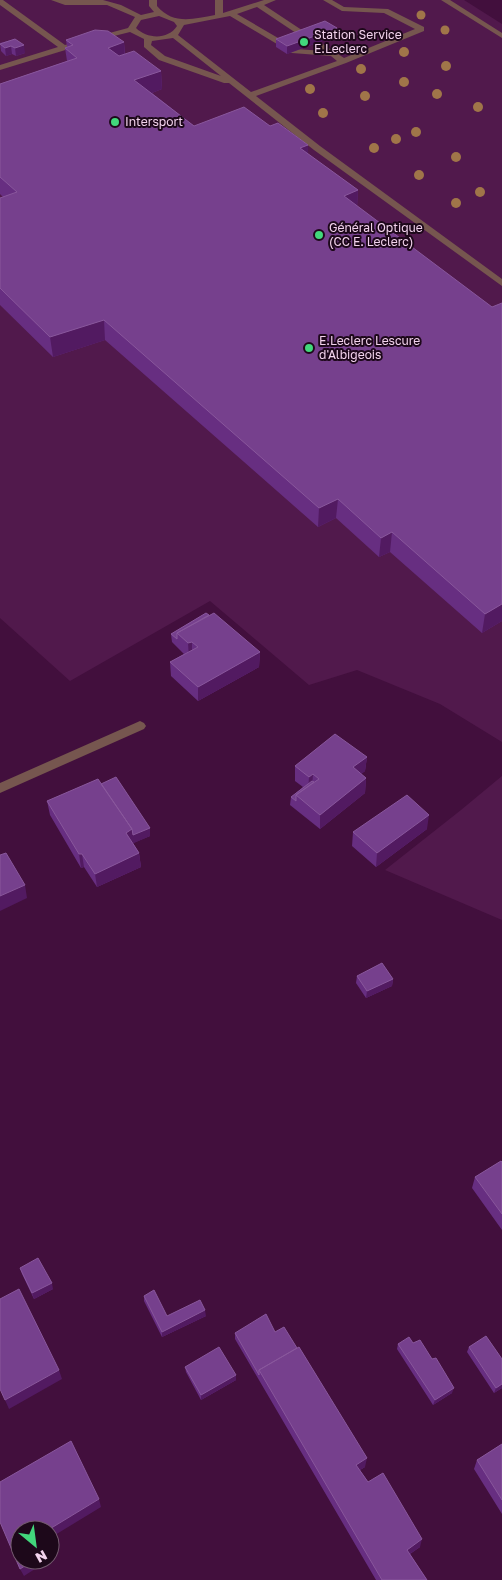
<svg xmlns="http://www.w3.org/2000/svg" width="502" height="1580" font-family="'Golos Text',sans-serif">
<rect width="100%" height="100%" fill="#420f3d"/>
<path fill="#51194c" d="M0 0H464L502 24V742L440 704 357 670 309 685 210 601 70 681 0 618Z
M502 776V920L385 870 461 810Z"/>
<g fill="none" stroke-linecap="round" stroke-linejoin="round">
<path fill="#76564f" fill-rule="evenodd" d="M0 0H3L65 45 128 28 135 17 107 5H65L51 0H103L121 5 141 15 154 12 149 6V0H157V6C173 25 193 19 215 15V0H223V13L264 0H276L264 5 344 58 415 29 384 13 342 11 323 0H332L344 7 388 9 424 27V31L346 63 256 96 320 146 502 279V286L314 150 229 83H224L159 60 144 47V39L130 32 98 40 0 70V65L58 47 0 5ZM257 7 323 51 297 49 237 14ZM159 16 174 22 177 26C168 40 147 39 136 28L141 20ZM230 16 292 53 331 56 337 61 251 92 178 35 184 25ZM173 38 221 76 165 56 151 45 152 41Z
M140 721 144 723 146 726 144 729 0 793V783Z"/>
<path fill="#76564f" fill-rule="evenodd" d="M441 0H450L502 33V38Z"/>
</g>
<g fill="#a07549">
<circle cx="421" cy="15" r="4.5"/>
<circle cx="445" cy="30" r="4.5"/>
<circle cx="404" cy="52" r="5"/>
<circle cx="446" cy="66" r="5"/>
<circle cx="361" cy="69" r="5"/>
<circle cx="404" cy="82" r="5"/>
<circle cx="310" cy="89" r="5"/>
<circle cx="437" cy="94" r="5"/>
<circle cx="365" cy="96" r="5"/>
<circle cx="478" cy="107" r="5"/>
<circle cx="323" cy="113" r="5"/>
<circle cx="416" cy="132" r="5"/>
<circle cx="396" cy="139" r="5"/>
<circle cx="374" cy="148" r="5"/>
<circle cx="456" cy="157" r="5"/>
<circle cx="419" cy="175" r="5"/>
<circle cx="480" cy="192" r="5"/>
<circle cx="456" cy="203" r="5"/>
</g>
<path fill="#672e81" d="M336 36 287 54 276 47V39Z
M15 39 25 53 16 56 12 54 6 56 1 51 0 43Z
M66 40 124 42 125 54 161 71 162 89 152 93 194 126H270L308 145V154L358 190 357 207 502 621 482 633 390 552 379 557 336 518 318 527 105 340 53 357 0 305V198L3 197 0 194V84L67 61 65 48 67 47Z
M206 613 260 652 259 667 198 701 171 676 170 662 184 654 172 642 171 634Z
M367 757 365 771 361 774 366 778 365 793 320 829 290 805 291 797 303 787 295 781V766Z
M101 784 150 828V836L133 843 139 853 141 867 97 887 84 867 81 868 50 815 47 801Z
M427 829 376 867 352 846 353 832Z
M357 976 393 979 392 986 366 998 356 983Z
M502 1162V1230L472 1188 475 1177Z
M20 1268 53 1289 34 1299 22 1274Z
M144 1296 167 1316H206L162 1337 144 1301Z
M275 1332 365 1467 360 1470 368 1482 420 1547 410 1554 427 1580H376L235 1339V1333Z
M413 1343 452 1393 433 1405 397 1349 398 1344Z
M469 1347 502 1359V1388L494 1393 467 1352Z
M185 1367 236 1380 201 1400 186 1372Z
M502 1444V1514L474 1469 477 1460Z"/>
<path fill="#521a61" d="M337 28 336 36 287 54V46Z
M124 42 125 61 108 48Z
M24 45 25 53 16 56 15 48Z
M11 46 12 54 6 56 5 48Z
M161 71 162 89 136 99 134 80Z
M308 145V164L300 148Z
M358 190 357 209 344 196Z
M104 320 105 340 53 357 50 337Z
M338 499 336 518 318 527 319 508Z
M392 532 390 552 379 557 381 538Z
M502 604V621L482 633 485 614Z
M192 642V657L189 658 188 643Z
M260 652 259 667 198 701V687Z
M367 757 365 771 351 782 353 767Z
M313 774 312 788 308 791 309 777Z
M366 778 365 793 320 829V815Z
M429 815 427 829 376 867 377 853Z
M150 828V836L134 843 127 847 126 833 132 829Z
M139 853 141 867 97 887 95 874Z
M79 854H82L84 867 81 868Z
M25 885 27 898 0 911V896Z
M393 979 392 986 366 998 367 991Z
M52 1283 53 1289 34 1299 32 1293Z
M205 1310 206 1316 162 1337V1332Z
M59 1370 62 1379 9 1409 5 1400Z
M236 1375V1380L201 1400V1395Z
M502 1384V1388L494 1393 496 1388Z
M454 1388 452 1393 433 1405 435 1400Z
M367 1458 365 1467 355 1473 356 1465Z
M99 1499 101 1507 50 1538V1530H48Z
M422 1539 420 1547 405 1557 407 1550Z
M50 1543 55 1556 50 1559Z
M34 1560H49L24 1576 20 1569Z"/>
<path fill="#76408d" stroke="#89579c" d="M325 21 337 28 287 46 276 39Z
M95 30 108 31 124 42 108 48 119 56 134 51 161 71 134 80 194 126 244 107 270 126 278 123 308 145 300 148 358 190 344 196 492 307 502 303V604L485 614 392 532 381 538 338 499 319 508 104 320 50 337 0 288V198L17 192 0 177V84L77 58 65 48 73 45 66 40Z
M15 39 24 45 15 48 11 46 5 48 0 44Z
M206 613 209 615 177 633V639L171 634Z
M214 613 260 652 198 687 170 662 198 647 192 642 188 643 177 633Z
M335 734 367 757 353 767 366 778 320 815 296 795 319 779 313 774 309 777 295 766Z
M116 777 150 828 133 835 132 829 101 784Z
M98 779 132 829 126 833 139 853 95 874 82 854H79L47 801Z
M312 781 314 782 296 795V801L291 797Z
M407 795 429 815 377 853 353 832Z
M6 853 25 885 0 896V855Z
M382 963 393 979 367 991 357 976Z
M501 1161 502 1162V1214L475 1177Z
M38 1258 52 1283 32 1293 20 1268Z
M19 1289 59 1370 5 1400 0 1389V1299Z
M154 1290 167 1316 200 1300 205 1310 162 1332 144 1296Z
M266 1314 275 1332 284 1327 297 1348 259 1370V1375L235 1333Z
M486 1336 502 1359V1384L496 1388 469 1347Z
M409 1337 413 1343 420 1340 432 1359 436 1358 454 1388 435 1400 398 1344Z
M219 1347 236 1375 201 1395 185 1367Z
M299 1347 367 1458 356 1465 368 1482 383 1473 422 1539 407 1550 427 1580H382L259 1370Z
M71 1441 99 1499 48 1530H20V1560H34L20 1569 0 1522V1482Z
M502 1444V1500L477 1460Z"/>
<g fill="#42d77c" stroke="#1d081a" stroke-width="2">
<circle cx="304" cy="42" r="5"/>
<circle cx="115" cy="122" r="5"/>
<circle cx="319" cy="235" r="5"/>
<circle cx="309" cy="348" r="5"/>
</g>
<g text-anchor="middle" stroke-width="4" stroke-linejoin="round" paint-order="stroke">
<g font-size="12" fill="#f3d3ed" stroke="#1d081a" text-anchor="start">
<text x="314" y="39">Station Service<tspan x="314" dy="14">E.Leclerc</tspan></text>
<text x="125" y="126">Intersport</text>
<text x="329" y="232">Général Optique<tspan x="329" dy="14">(CC E. Leclerc)</tspan></text>
<text x="319" y="345">E.Leclerc Lescure<tspan x="319" dy="14">d'Albigeois</tspan></text>
</g>
</g>
<g transform="translate(35 1545) rotate(151)"><circle r="24" fill="#1d081a" stroke="#73596e"/>
<path d="M0-4L9 19L0 12L-9 19Z" fill="#42d77c"/>
<text y="-8" font-size="14" font-weight="bold" text-anchor="middle" fill="#f3d3ed">N</text>
</g>
</svg>
